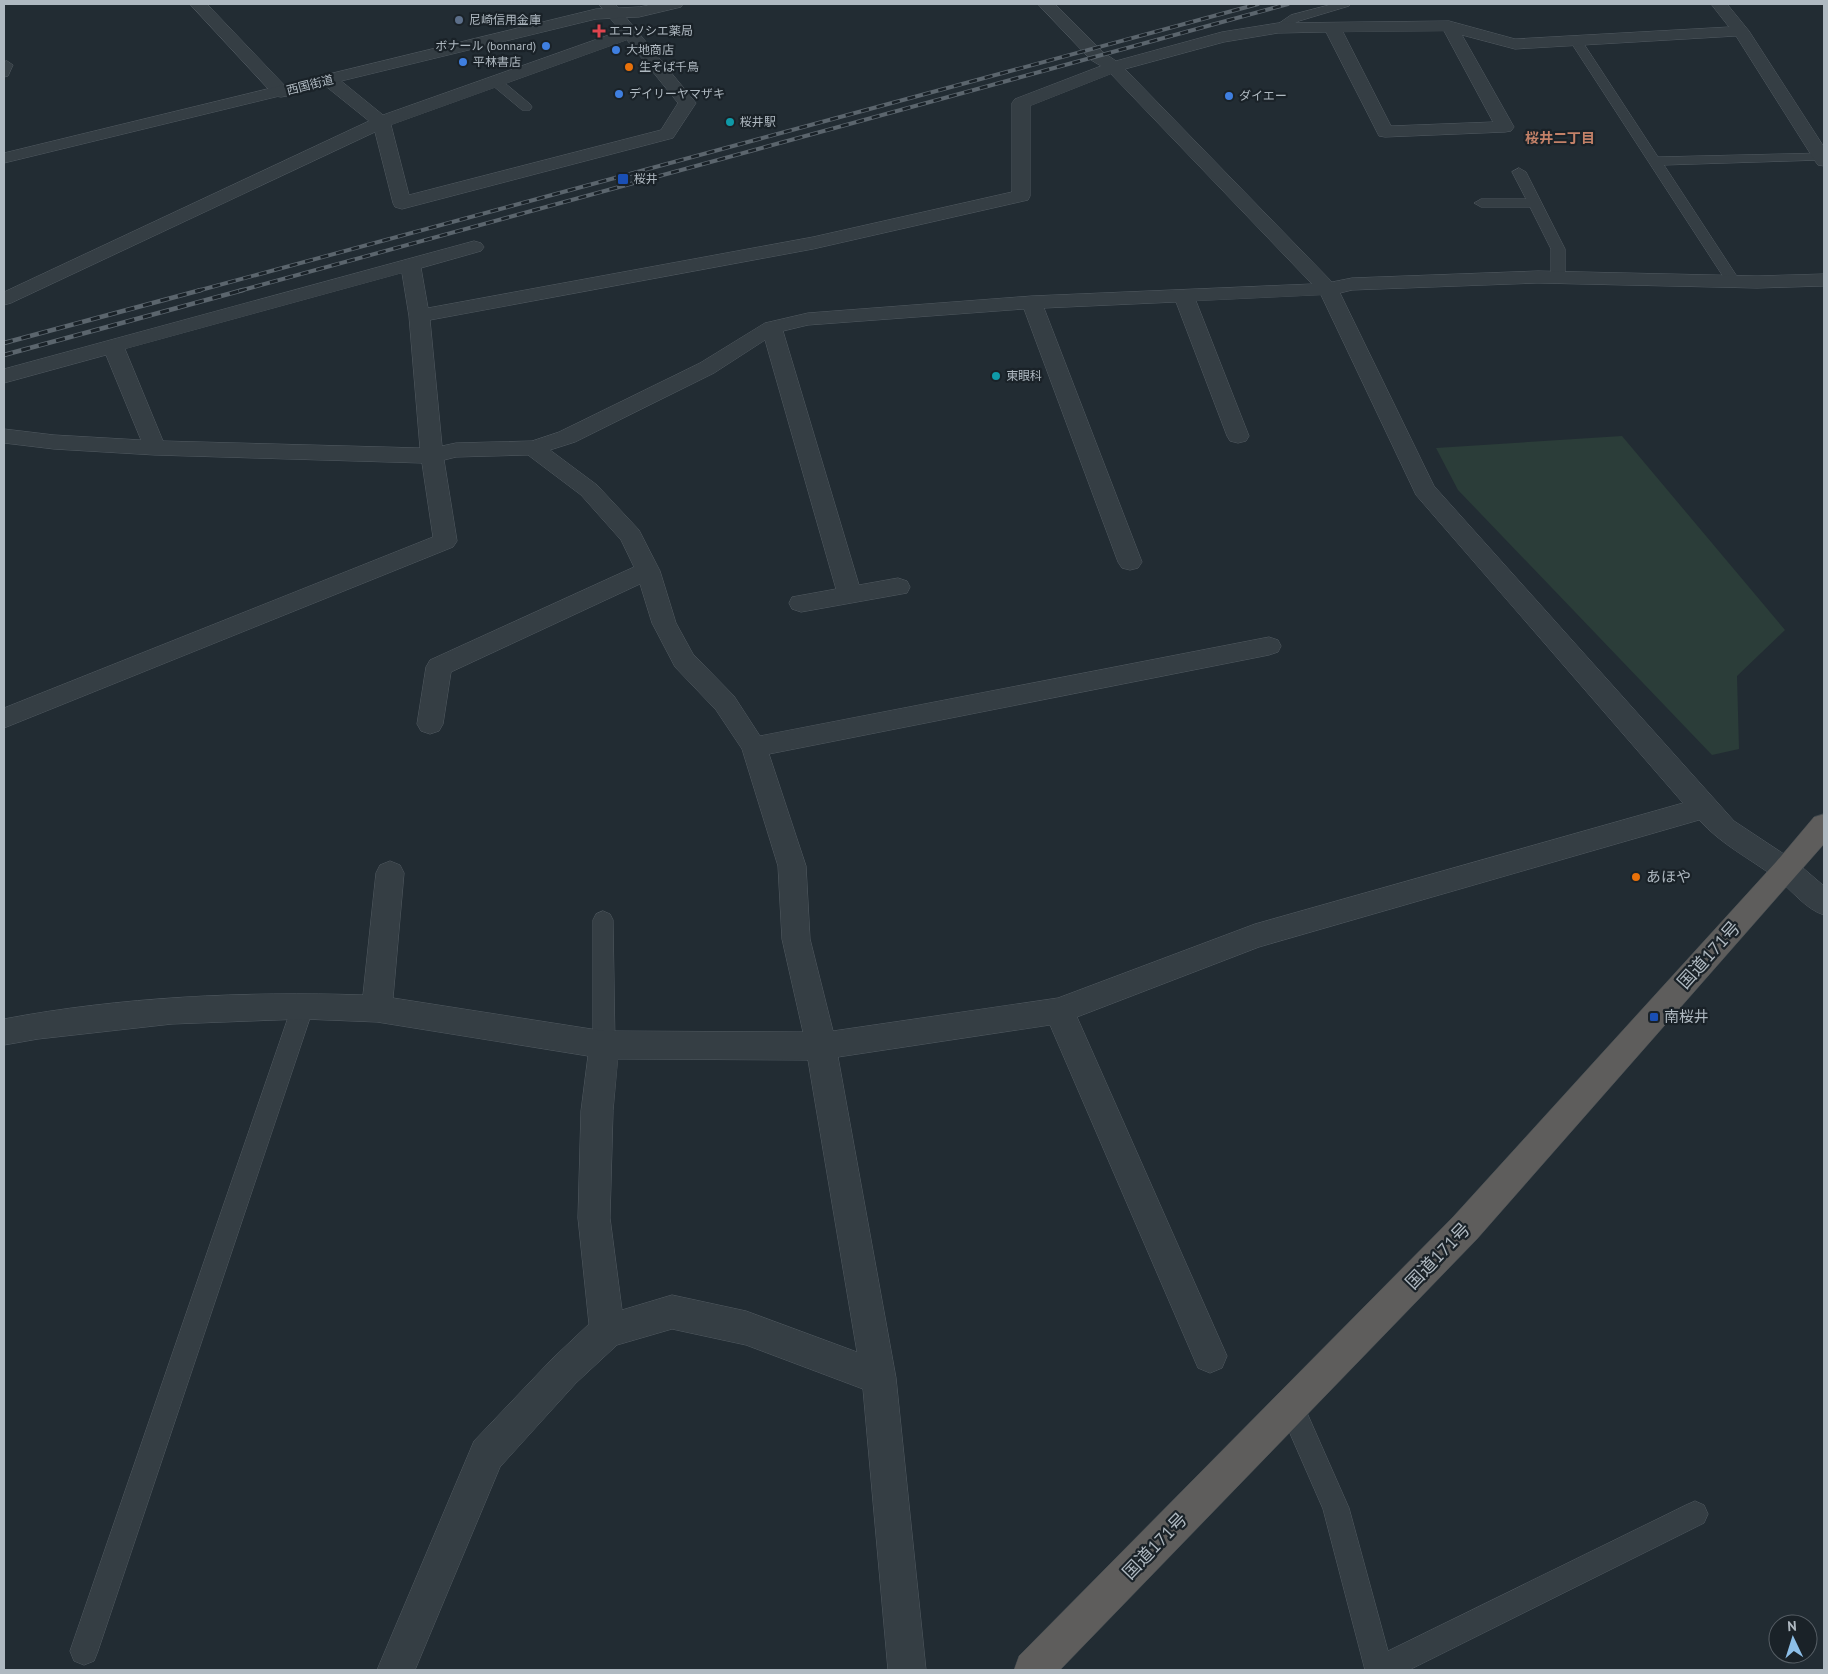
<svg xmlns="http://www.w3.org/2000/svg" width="1828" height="1674" font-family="'PT Sans','Noto Sans JP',sans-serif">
<rect width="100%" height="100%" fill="#222c33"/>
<path fill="#2b3d39" d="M1622 436 1785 630 1737 676 1739 749 1712 755 1458 490 1436 448Z"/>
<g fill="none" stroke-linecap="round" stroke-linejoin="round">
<g stroke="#525b62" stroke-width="1">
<path id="service" d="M1333 4H1351L1349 6 1299 21 1278 32 1272 28 1291 15Z
M1576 37 1582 41 1658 157 1824 153V159L1821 160 1664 165 1740 281 1738 284H1728L1726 281 1570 41Z
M7 61 13 65 8 76 4 77V62Z
M496 78 500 79 530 104 532 107 530 110H522L492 85 490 82Z
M1519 168 1526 172 1565 249V277L1563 280H1553L1551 277V249L1530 207H1481L1474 203 1481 199H1526L1512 172Z
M603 911 610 914 613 920 615 1045 612 1052 604 1055 596 1052 593 1045V920L596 914Z
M303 996 311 999 314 1006 98 1651 94 1661 84 1665 74 1661 70 1651 292 1006 295 999Z
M1291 1393 1300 1397 1349 1508 1388 1651 1686 1505 1695 1501 1704 1505 1708 1514 1704 1523 1409 1670H1365L1323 1509 1278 1406 1282 1397Z"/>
</g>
<g stroke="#525b62" stroke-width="1">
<path id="minor" d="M190 4H207L287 88 290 92 287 96 281 97 275 96Z
M599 4H615L696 103 673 138 402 209 395 207 393 203 375 132 11 303 4 305V292L369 121 323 84 320 80 323 76 329 75 335 76 383 115 620 31ZM627 40 678 103 661 130 409 195 391 125Z
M1038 4H1055L1103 52 1116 61 1222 32 1278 23 1449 21 1515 39 1729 27 1711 4H1727L1749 31 1824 147V166L1818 165 1815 161 1736 36 1515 49 1462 35 1514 127 1511 131 1505 132 1385 137 1379 136 1326 32 1278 33 1224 42 1125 69 1332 282 1352 278 1538 271 1757 276 1824 274V286L1757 288 1538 283 1352 290 1340 293 1434 486 1734 821 1796 862 1824 886V915C1805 909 1792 890 1776 878 1749 858 1722 845 1699 820L1259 947 1077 1017 1227 1356 1222 1368 1210 1373 1198 1368 1050 1025 838 1057 896 1378 926 1670H888L863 1389 746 1345 672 1329 617 1345 576 1383 500 1467 415 1670H377L474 1441 552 1359 589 1324 578 1218 581 1111 588 1056 377 1022 303 1019 172 1024 38 1039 4 1045V1019C119 997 246 991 363 995L376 873 380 865 390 861 400 865 404 873 393 998 604 1031 803 1032 782 939 778 866 742 749 716 710 675 667 652 623 640 584 451 672 443 724 439 731 430 734 421 731 417 724 426 667 430 660 634 567 621 540 581 495 528 455 456 457 444 460 457 541 453 547 4 728V708L433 537 422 463 155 455 54 449 4 443V429L54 435 141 440 106 355 4 383V369L474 241 481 243 484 247 481 251 421 268 428 308 813 237 1012 192V103L1015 99 1101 66 1091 60ZM1444 31 1493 122 1391 126 1343 32ZM1111 74 1312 284 1032 296 808 313 765 323 700 363 559 432 532 441 456 443 442 446 430 320 813 249 1028 200 1030 196V106ZM402 273 409 316 420 448 163 441 125 349ZM1321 295 1416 495 1683 803 1255 924 1058 998 833 1031 810 939 806 866 769 754 1269 655 1278 652 1281 646 1278 640 1269 637 760 736 734 696 693 654 676 623 660 571 639 530 597 485 550 450 575 442 714 373 765 340 836 589 792 597 789 603 792 609 801 612 907 593 910 587 907 581 898 578 859 585 783 331 808 325 1024 309 1118 562 1122 568 1130 570 1138 568 1142 562 1044 308 1176 302 1227 436 1230 441 1238 443 1246 441 1249 436 1196 301ZM618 1059 808 1060 857 1352 746 1311 672 1295 622 1310 610 1218 613 1111Z"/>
</g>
<g stroke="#525b62" stroke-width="1">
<path id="tertiary" d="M654 4H683L681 7 639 17 596 19 4 163V153L596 9 639 7Z"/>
</g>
<g stroke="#3f484e" stroke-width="1">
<path id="trunk" d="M1824 814V844L1477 1239 1060 1670H1014L1019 1656 1453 1217 1776 862 1814 817Z"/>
</g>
<use href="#service" fill="#353e44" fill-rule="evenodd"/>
<use href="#minor" fill="#353e44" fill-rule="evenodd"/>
<use href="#tertiary" fill="#353e44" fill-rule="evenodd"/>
<use href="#trunk" fill="#5e5d5c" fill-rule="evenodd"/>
<g stroke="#5b656d" stroke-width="4">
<path id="rail-far1" d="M197 291 1258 4
M239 291 1288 4"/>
</g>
<g stroke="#5b656d" stroke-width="4.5">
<path id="rail" d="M4 343 201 290
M4 355 243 290"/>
</g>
<use href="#rail-far1" stroke="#1a2228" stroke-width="2.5" stroke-dasharray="8" stroke-linecap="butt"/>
<use href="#rail" stroke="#1a2228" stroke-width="3" stroke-dasharray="9" stroke-linecap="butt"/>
</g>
<circle fill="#5c6f8a" stroke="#1a2228" stroke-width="2" cx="459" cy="20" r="5"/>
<path fill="#e0444e" stroke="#1a2228" stroke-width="2" d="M596.5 23.5h5v5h5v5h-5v5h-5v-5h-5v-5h5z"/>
<g fill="#3f7fe0" stroke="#1a2228" stroke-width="2">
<circle cx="546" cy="46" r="5"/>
<circle cx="616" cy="50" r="5"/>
<circle cx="463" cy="62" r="5"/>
<circle cx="619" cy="94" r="5"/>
<circle cx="1229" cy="96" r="5"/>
</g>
<g fill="#e8710a" stroke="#1a2228" stroke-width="2">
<circle cx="629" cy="67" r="5"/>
<circle cx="1636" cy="877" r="5"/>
</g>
<g fill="#0f9aa8" stroke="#1a2228" stroke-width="2">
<circle cx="730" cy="122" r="5"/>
<circle cx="996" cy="376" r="5"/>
</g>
<g fill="#1a4fb4" stroke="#1a2228" stroke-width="2">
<rect x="617" y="173" width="12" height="12" rx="2.5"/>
<rect x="1649" y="1012" width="10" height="10" rx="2.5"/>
</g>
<g text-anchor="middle" stroke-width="4.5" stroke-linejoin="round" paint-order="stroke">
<g font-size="12" fill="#afb9c1" stroke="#1a2228" text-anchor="start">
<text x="469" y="24">尼崎信用金庫</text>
<text x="609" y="35">エコソシエ薬局</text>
<text x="536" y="50" text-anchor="end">ボナール (bonnard)</text>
<text x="626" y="54">大地商店</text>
<text x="473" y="66">平林書店</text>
<text x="639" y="71">生そば千鳥</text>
<text x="629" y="98">デイリーヤマザキ</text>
<text x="1239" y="100">ダイエー</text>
<text x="740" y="126">桜井駅</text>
<text x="634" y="183">桜井</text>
<text x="1006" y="380">東眼科</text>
</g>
<g font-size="12" fill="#afb9c1" stroke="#1a2228">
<text transform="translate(310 85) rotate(-14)" y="4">西国街道</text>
</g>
<g font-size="14" font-weight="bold" fill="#c38168" stroke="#1a2228">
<text x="1560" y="143">桜井二丁目</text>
</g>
<g font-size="15" fill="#afb9c1" stroke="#1a2228" text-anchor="start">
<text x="1646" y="882">あほや</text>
<text x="1664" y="1022">南桜井</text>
</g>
<g font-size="18" fill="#afb9c1" stroke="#1a2228">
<text transform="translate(1709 955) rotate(-48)" y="6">国道171号</text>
<text transform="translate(1438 1256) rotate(-46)" y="6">国道171号</text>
<text transform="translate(1155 1546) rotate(-46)" y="6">国道171号</text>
</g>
</g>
<rect width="1828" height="1674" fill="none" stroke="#afb9c1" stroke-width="10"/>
<g transform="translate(1793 1639) rotate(356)"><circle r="24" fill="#1a2228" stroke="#565e65"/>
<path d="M0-4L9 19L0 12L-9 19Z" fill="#8dbfe8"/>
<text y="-8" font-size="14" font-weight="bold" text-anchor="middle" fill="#afb9c1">N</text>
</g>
</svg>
